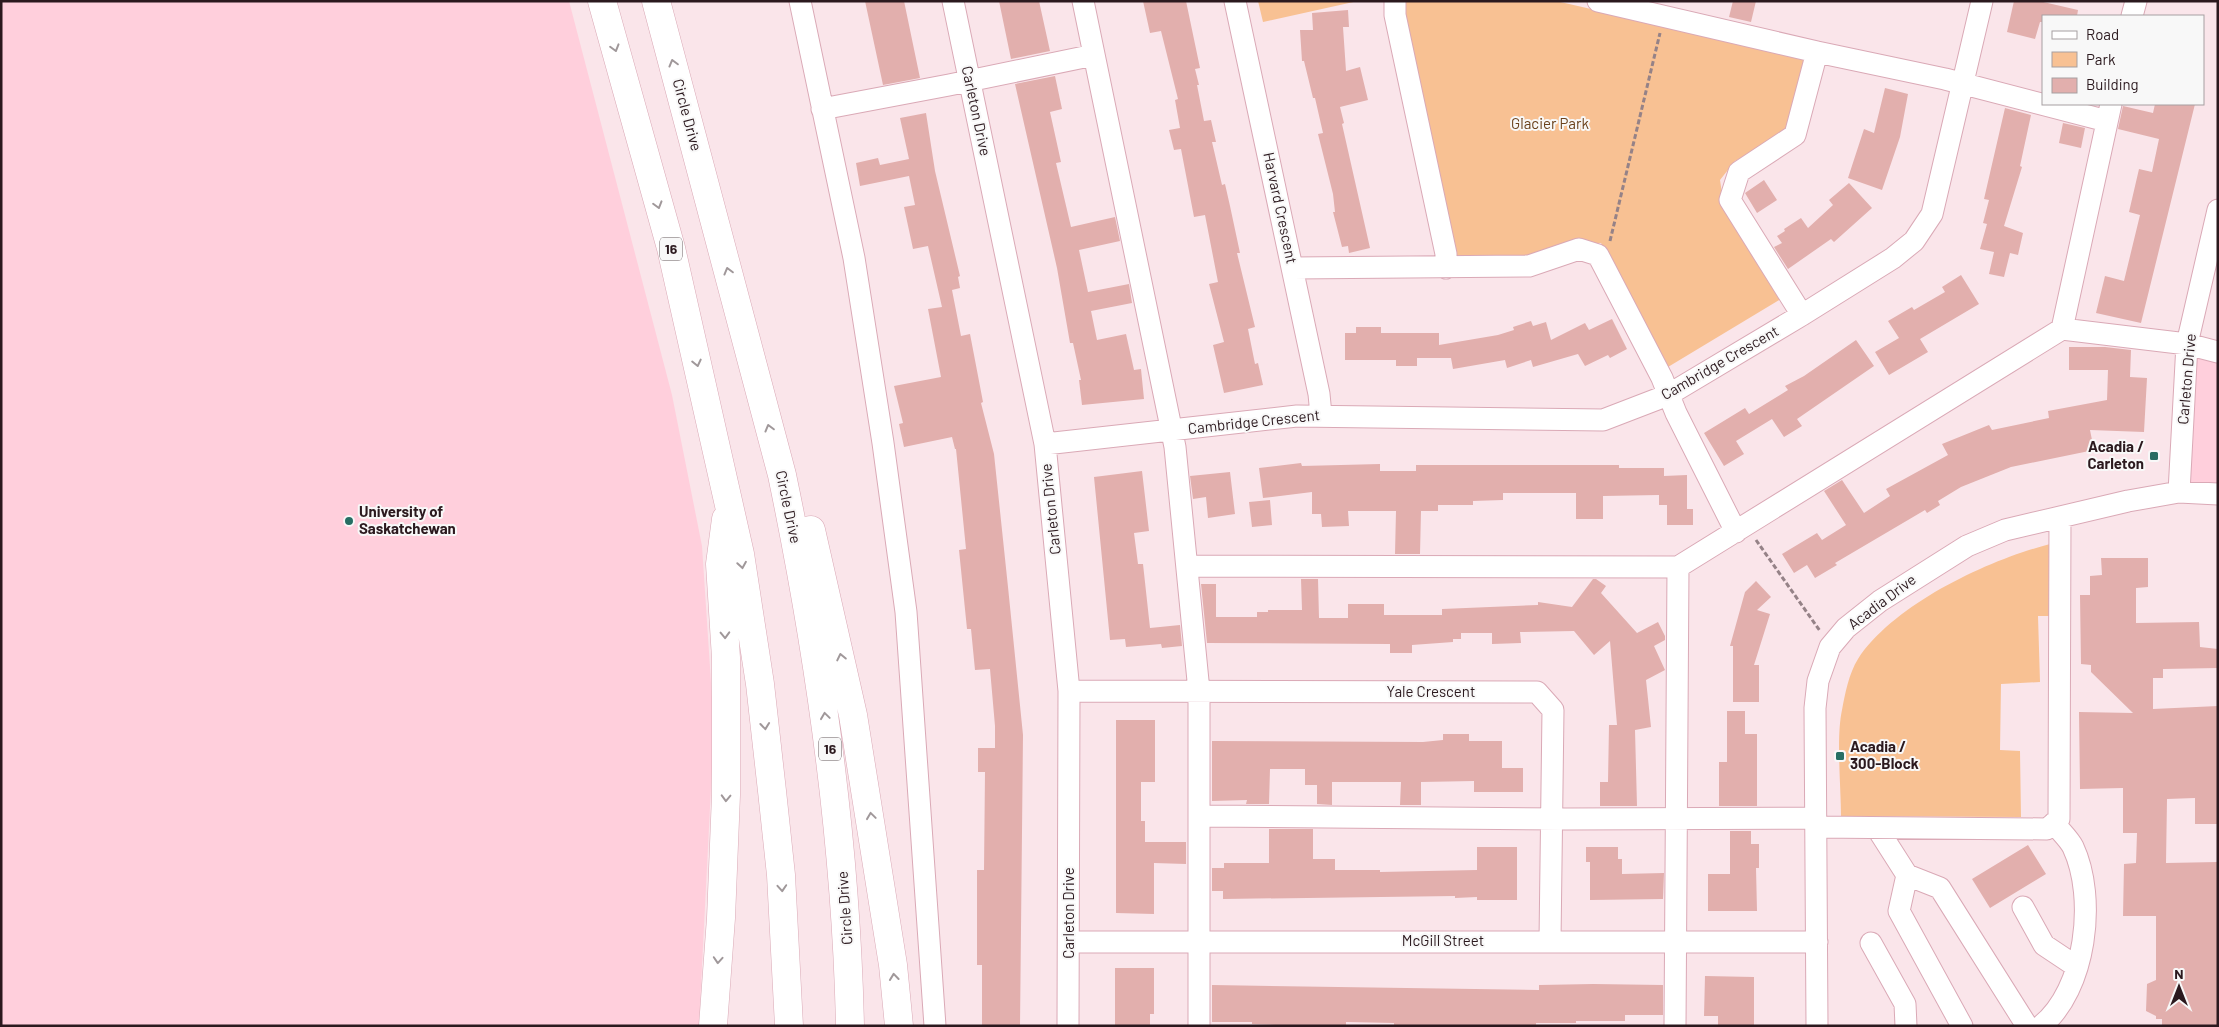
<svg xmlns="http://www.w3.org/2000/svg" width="2219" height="1027" font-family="Barlow,sans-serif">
<rect width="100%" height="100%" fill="#fae5ea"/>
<path fill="#ffcfdc" d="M1 1H569L672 395 702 546 714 728 699 1026H1Z
M2187 344 2218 352V494L2179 492Z"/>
<path fill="#f8c193" d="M1258 1H1358L1263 22Z
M1390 1H1556L1809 59 1789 131 1735 161 1720 180 1724 207 1781 299 1668 367 1601 243H1577L1548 254 1478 261 1451 254Z
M2050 544 2051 616H2038L2040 682 2001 684 2000 750 2020 751 2021 817 1841 816C1841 787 1836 737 1842 710 1845 694 1849 673 1858 659 1894 604 1988 560 2050 544Z"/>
<path fill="#e2afad" d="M865 1H904L920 78 883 85Z
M999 1H1039L1050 51 1011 59Z
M1143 1H1186L1200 68 1195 69 1199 85H1197L1204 121 1211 120 1216 142H1212L1222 185 1225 184 1230 206 1240 253H1237L1255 327 1248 329 1255 364 1258 363 1263 385 1224 393 1213 345 1224 342 1209 284 1218 282 1205 215 1194 217 1181 149 1174 150 1169 130 1180 128 1175 100 1178 99 1161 31 1150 33Z
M1733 1H1756L1751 22 1729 17Z
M2014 1H2039L2078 10 2077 16H2043V22H2040L2035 39 2007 32Z
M1348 10 1349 27H1343L1346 71 1360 67 1368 100 1340 107 1344 123 1342 124 1370 248 1349 253 1348 246 1342 247 1333 212H1335L1333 194 1318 134 1323 133 1315 98H1313L1304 61H1302L1300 30H1313L1312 13Z
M1055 76 1062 109 1050 112 1061 162 1056 163 1071 227 1115 217 1120 241 1079 250 1088 292 1129 284 1132 303 1091 311 1097 340 1126 334 1134 370 1141 369 1144 399 1082 405 1079 380H1081L1073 343H1070L1057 268 1015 84Z
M1885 88 1908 94 1900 137 1882 190 1848 178 1864 129 1874 133Z
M2155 104H2195L2141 323 2096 313 2105 276 2124 281 2140 215 2129 212 2139 169 2152 172 2159 139 2118 129 2123 106 2153 113Z
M2005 108 2031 115 2020 166 2022 167 2004 226 2023 233 2018 255 2010 253 2004 277 1989 274 1994 252 1980 249 1987 224 1983 223 1989 200 1984 199Z
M926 113 935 171 960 276 958 277 960 288 952 290 961 336 970 334 983 402 981 403 994 454 1008 587 1023 735 1020 1026H982V965H977V870H984L985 772H978V748H995V726L990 669 975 670 971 629H967L959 550 966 549 956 449H955L952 437 904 447 899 424 903 423 894 386 941 377 928 309 942 307 928 246 913 249 904 207 915 205 909 176 860 186 856 163 878 158 880 165 909 159 900 118Z
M2063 123 2085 128 2081 148 2059 143Z
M1764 180 1777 200 1757 213 1745 193Z
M1849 183 1872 208 1834 242 1831 239 1788 269 1774 247 1782 243 1777 236 1785 231 1784 229 1801 218 1808 228 1833 205 1829 200Z
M1961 275 1979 304 1920 339 1928 352 1889 375 1875 352 1899 338 1888 321 1912 307 1914 310 1945 292 1942 287Z
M1612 319 1627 349 1610 358 1608 355 1585 366 1578 354 1533 367 1531 360 1507 368 1505 360 1453 369 1451 358H1417V366H1396V360H1345V333H1356V327H1381V333H1439V345L1498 335 1514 330 1513 327 1531 321 1533 326 1546 322 1551 340 1585 323 1589 330Z
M1856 340 1874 366 1797 419 1802 426 1784 437 1772 419 1736 441 1744 454 1724 466 1704 433 1745 408 1749 414 1788 390 1785 386 1804 376Z
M2069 347H2105L2131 350 2130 377 2147 378 2144 432 2090 430 2094 450 2011 467 1961 487 1938 501 1940 505 1927 513 1925 510 1835 563 1837 565 1815 578 1807 565 1794 573 1782 554 1817 533 1822 540 1846 525 1824 491 1842 480 1864 513 1890 496 1886 489 1948 455 1942 444 1989 425 1992 430 2049 418 2048 411 2107 400 2108 370H2069Z
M1301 463 1302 466 1380 464V471H1416V465H1619V468H1664V476L1687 475V509H1693V525H1667V505H1659V495L1603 496V519H1576V493H1503V500L1473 501V505H1438V511H1421L1420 554H1395L1396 511H1348L1349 526 1322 527 1321 514H1312V492L1263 498 1259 468Z
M1142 471 1149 531 1134 533 1138 564H1143L1150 628 1180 625 1182 646 1162 648 1161 644 1126 647 1125 639 1110 640 1094 477Z
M1230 472 1235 514 1208 518 1206 497 1193 499 1190 476Z
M1270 500 1272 525 1252 527 1249 502Z
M2101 558H2148V587L2136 588V623L2199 622 2200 647 2218 649V668L2163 669V678H2153V709L2218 706V824H2195V798L2167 799 2166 863 2218 862V1026H2162V1019H2156V1016L2146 1011 2147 984 2156 980V916H2123L2124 864 2136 863 2137 833H2123V788L2080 789 2079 712 2133 713 2091 672V665L2081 664 2080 595H2090V576L2102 575Z
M1301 579H1318L1319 618H1348V604H1384V615H1442V609L1538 605V602L1572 607 1593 579H1596L1606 586 1601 593 1637 633 1658 622 1665 636V640L1654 646 1665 670 1646 680 1651 727 1635 730 1637 806H1600V782H1608L1609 725H1617L1610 641 1594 655 1574 631 1520 632 1521 643 1492 644V633H1461V639H1453V642L1412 645V653H1390V644L1207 643 1201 584H1216V617H1257V612H1268V610H1302Z
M1756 581 1771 597 1757 610 1770 614 1754 665H1759V702H1733V646H1730L1745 592Z
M1727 711H1745V734H1757V806H1719V762H1727Z
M1116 720H1155V782H1141V821H1145V842H1186V864L1154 863V914L1116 913Z
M1443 734H1469V741H1502V768H1523V792H1474V781L1421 782V805H1400L1401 782H1332V805L1317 804V785H1305V769H1270L1269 804H1246L1247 800 1212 801V741L1423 742 1443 740Z
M1269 829H1313V859H1335V870H1380V872L1477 870V847H1517V900H1477V897L1455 898V896L1223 899V891H1212V868H1224V863H1269Z
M1730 831H1751V844H1759V868H1756L1757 911H1708V874H1730Z
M2028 845 2046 874 1990 908 1972 879Z
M1586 847H1618V859H1622V874L1664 873 1663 899 1590 900V862H1586Z
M1115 968H1154V1014H1150V1026H1115Z
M1705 976 1754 977V1026H1718V1016H1704Z
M1593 984 1663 985V1015H1625V1021H1576V1023H1536V1026H1394V1023L1346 1022V1026H1299L1252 1024V1022H1212V985L1539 990V985Z"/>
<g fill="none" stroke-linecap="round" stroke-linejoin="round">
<g stroke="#daa9b6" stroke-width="23">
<path id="minor" d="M800 1 854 258 883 443 906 612 935 1026
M953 1 1045 444 1069 691 1068 1026
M1083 1 1175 447 1199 691V1026
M1235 1 1319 394 1321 415
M1395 1V15L1446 254V268
M1598 1 1817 52 1795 135 1739 172 1730 200 1802 315
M2132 16 2136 1
M1817 52 1945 79 2107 121
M822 109 949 85 1094 55
M1293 268 1529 266 1579 249 1598 255 1662 378 1676 413 1736 532
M2062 329 2111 104
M1045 444 1297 416 1603 420 1668 395 1802 315 1893 258 1914 241 1932 214 1982 1
M2179 492 2187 344 2218 210
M1187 566 1678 567 2062 329 2187 344 2218 352
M1069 691 1537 692 1553 710 1550 941
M1200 816 1566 819 1816 818
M1816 827 2047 829 2059 819 2060 517
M1877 828 1907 875 1899 911 1962 1026
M1907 875 1940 888 2027 1026
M2023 907 2044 945 2077 967
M1069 942H1817
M1871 943 1905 1004 1906 1026
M1675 1026 1678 567
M1817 1026 1815 708 1818 681 1830 647 1846 628 1880 601 1967 546 2005 530 2128 501 2179 492 2218 494
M2041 1026C2086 990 2097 898 2073 847 2069 839 2060 831 2054 823"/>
</g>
<g stroke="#daa9b6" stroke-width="29">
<path id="highway" d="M602 1 671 248 740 554 760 684 772 791 781 875 789 1026
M656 1 782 475C820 657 846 840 850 1026
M811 530 853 715 893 965 899 1026
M713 1026 721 918 726 795V658L720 564 726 519"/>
</g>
<path stroke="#958287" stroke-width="3" stroke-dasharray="5 2.5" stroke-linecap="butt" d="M1610 241 1660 33
M1756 540 1820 631"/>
<use href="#minor" stroke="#fff" stroke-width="21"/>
<use href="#highway" stroke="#fff" stroke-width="28"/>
</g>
<defs><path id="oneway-chevron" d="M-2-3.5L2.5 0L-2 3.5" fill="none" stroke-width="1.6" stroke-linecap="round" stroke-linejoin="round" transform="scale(1.25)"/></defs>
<g stroke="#a0989a">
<use href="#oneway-chevron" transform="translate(615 48) rotate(74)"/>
<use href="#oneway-chevron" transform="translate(673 63) rotate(-105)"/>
<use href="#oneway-chevron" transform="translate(658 205) rotate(74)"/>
<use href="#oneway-chevron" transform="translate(728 271) rotate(-105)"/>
<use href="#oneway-chevron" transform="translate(697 363) rotate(77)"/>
<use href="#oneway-chevron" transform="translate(769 428) rotate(-105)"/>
<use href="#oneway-chevron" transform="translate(742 565) rotate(81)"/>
<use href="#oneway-chevron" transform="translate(725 635) rotate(88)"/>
<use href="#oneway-chevron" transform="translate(841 657) rotate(-102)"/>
<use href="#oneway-chevron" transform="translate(825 716) rotate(-98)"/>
<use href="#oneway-chevron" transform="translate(765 726) rotate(84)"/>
<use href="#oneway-chevron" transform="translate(726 798) rotate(92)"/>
<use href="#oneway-chevron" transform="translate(871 816) rotate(-98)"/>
<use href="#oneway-chevron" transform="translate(782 888) rotate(86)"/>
<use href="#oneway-chevron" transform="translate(718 960) rotate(94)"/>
<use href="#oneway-chevron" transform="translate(894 977) rotate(-96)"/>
</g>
<g fill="#276e63" stroke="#f8f8f8" stroke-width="2">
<rect x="2149" y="451" width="10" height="10" rx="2.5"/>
<circle cx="349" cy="521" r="5"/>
<rect x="1835" y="751" width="10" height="10" rx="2.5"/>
</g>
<g text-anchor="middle" stroke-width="4" stroke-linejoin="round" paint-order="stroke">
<g fill="#f8f8f8" stroke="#685c5f" stroke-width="1">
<rect x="660" y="237.5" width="22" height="23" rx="4"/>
<rect x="819" y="737.5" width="22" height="23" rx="4"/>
</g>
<g font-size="14" font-weight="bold" fill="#2b191e">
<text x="671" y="254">16</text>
<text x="830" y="754">16</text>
</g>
<g font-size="15" fill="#2b191e" stroke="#f8f8f8">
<text transform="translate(976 111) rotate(78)" y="5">Carleton Drive</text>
<text transform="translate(687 115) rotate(75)" y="5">Circle Drive</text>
<text transform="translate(1280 208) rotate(78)" y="5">Harvard Crescent</text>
<text transform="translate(1720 363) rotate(-30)" y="5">Cambridge Crescent</text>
<text transform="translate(2187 379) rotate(-85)" y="5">Carleton Drive</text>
<text transform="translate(1254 422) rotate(-6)" y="5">Cambridge Crescent</text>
<text transform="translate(788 507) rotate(78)" y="5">Circle Drive</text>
<text transform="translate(1051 509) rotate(-96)" y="5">Carleton Drive</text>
<text transform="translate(1882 602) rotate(-37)" y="5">Acadia Drive</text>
<text x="1431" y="697">Yale Crescent</text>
<text transform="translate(845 908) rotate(-94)" y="5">Circle Drive</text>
<text transform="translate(1069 913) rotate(-90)" y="5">Carleton Drive</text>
<text x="1443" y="946">McGill Street</text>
</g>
<g font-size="15" fill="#6b421c" stroke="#f8f8f8">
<text x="1550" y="129">Glacier Park</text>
</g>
<g font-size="15" font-weight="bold" fill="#2b191e" stroke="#f8f8f8" text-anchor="start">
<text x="2144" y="452" text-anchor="end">Acadia /<tspan x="2144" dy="17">Carleton</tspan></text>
<text x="359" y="517">University of<tspan x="359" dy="17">Saskatchewan</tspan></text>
<text x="1850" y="752">Acadia /<tspan x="1850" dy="17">300-Block</tspan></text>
</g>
</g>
<rect width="2219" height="1027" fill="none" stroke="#2b191e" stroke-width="5"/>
<rect x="2042" y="15" width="162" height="90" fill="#f8f8f8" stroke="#a69fa1"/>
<rect x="2052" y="31" width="25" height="8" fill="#ffffff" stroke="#a69fa1"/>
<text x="2086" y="40" font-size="15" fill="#2b191e">Road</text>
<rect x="2052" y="52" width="25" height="15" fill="#f8c193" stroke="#a69fa1"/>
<text x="2086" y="65" font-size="15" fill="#2b191e">Park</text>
<rect x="2052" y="78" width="25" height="15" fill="#e2afad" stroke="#a69fa1"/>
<text x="2086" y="90" font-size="15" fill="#2b191e">Building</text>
<g transform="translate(2179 987)" stroke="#f8f8f8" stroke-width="4" paint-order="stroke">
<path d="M0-4L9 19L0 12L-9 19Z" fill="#2b191e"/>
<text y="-8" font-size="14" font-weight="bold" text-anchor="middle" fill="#2b191e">N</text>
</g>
</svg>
